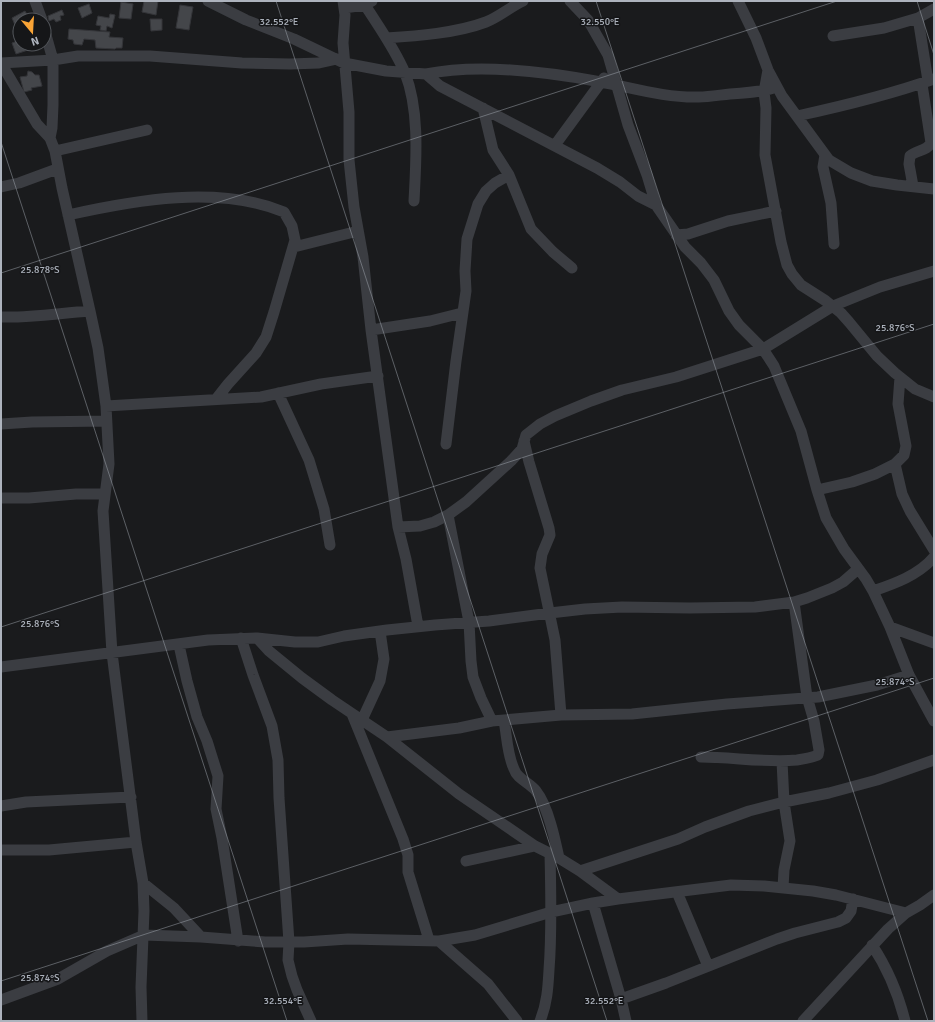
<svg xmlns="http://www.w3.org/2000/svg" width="935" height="1022" font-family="Signika,sans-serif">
<rect width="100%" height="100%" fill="#1a1b1d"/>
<path fill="#44464a" stroke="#343539" d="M144 1H158L156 15 142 12Z
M121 2 133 4 131 19 119 18Z
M89 4 92 13 82 18 78 8Z
M180 5 193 7 189 30 176 28Z
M62 10 64 15 60 16 61 20 56 22 54 19 49 21 48 16Z
M25 11 29 18 20 20V22L15 25 12 18Z
M110 14 115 15 112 28 107 26 106 31 100 30 101 26 96 25 98 16 109 18Z
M150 19H162V30L151 31Z
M69 29 110 32 109 37 123 38 122 48H116L115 49 96 48 95 40 84 39 82 45 74 44 73 40 68 39Z
M20 40V44H32L34 48 16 54 12 43Z
M28 71 32 72 35 75H39L42 86 31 88 32 90 24 92 20 77 27 76Z"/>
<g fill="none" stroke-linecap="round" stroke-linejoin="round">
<path stroke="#3b3d42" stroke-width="11" d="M35 1 42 20
M208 1 246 20 294 39 344 63 386 71 426 74 440 86 597 168 620 182 638 196 656 205 685 247 701 263 714 280 729 311 739 325 763 349 774 366 801 431 817 490 826 518 844 549 866 579 873 591 890 627 909 675 934 721
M343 1 345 15 343 43 349 112V160L354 207 363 257 371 330 398 527 406 559 418 626
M570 1 588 20 608 55 628 125 647 175 656 205
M738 1 756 38 768 70 782 96 829 160 851 173 872 181 897 185 934 189
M365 5C379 27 395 49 405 73 420 111 416 161 414 201
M344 8 365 5 372 1
M918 18 928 81
M44 28 53 60V105L52 128 50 138 55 151 62 188 90 311 98 348 106 406 109 464 103 511 112 653 136 842 143 883 144 911 141 987 142 1021
M833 36 884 28 918 18 934 9
M386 38C417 36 457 33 486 22 499 17 510 7 523 1
M1 63 53 60 78 56H150L242 63 290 64 319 63 337 59
M1 63 37 124 50 138
M768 70 764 92 766 108 765 155 781 242 787 265 792 274 801 285 826 301 841 313 849 322 877 356 895 373 915 389 934 397
M426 74C479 63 548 72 601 82 633 88 666 98 699 97 709 97 720 95 730 94 746 93 762 92 777 87
M483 108 493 150 509 175 531 229 553 252 572 268
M797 116C843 106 889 95 934 79
M555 145 604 78
M55 151 147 130
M825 155 823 167 831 203 834 244
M913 186 909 164 910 156C917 150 927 151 931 143L922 84
M1 187 19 183 57 169
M68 215C135 200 219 185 284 212L292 226 295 240 274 312 266 337 256 353 228 384 217 398
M676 235 688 234 728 221 776 211
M294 247 358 231
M1 317C31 318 60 313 90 311
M371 330 430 321 462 313
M278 393 309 460 324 509 330 545
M106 406 261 397 321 384 378 376
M1 424 32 422 106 421
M524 441 529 462 549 528 550 535 542 554 540 568 555 640 561 715
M446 444 456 361 466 291 465 271 467 239 478 204 486 191 495 183 509 175
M895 464 902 494 910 511 934 550
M817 490 852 482 875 474 895 464 904 455 906 446 898 404 900 377
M1 498H29L76 494H105
M448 515 469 622 471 661 473 677 481 698 492 721
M398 527 420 526 434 522 448 515 466 502 511 461 522 449 526 435 540 424 555 416 591 401 622 390 676 377 763 349 833 306 880 287 934 271
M873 591C894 584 919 575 934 557
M890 627 934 643
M241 638 253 675 272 726 278 760 279 798 289 942 288 960 292 976 297 990 311 1021
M257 638 269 651 302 678 332 700 387 737 459 794 535 846 559 858 580 871 618 899
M179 645 187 681 197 717 207 741 218 776 216 809 222 838 238 941
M1 667 208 640 257 638 295 642H318L344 636 387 630 435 625 489 621 550 613 585 609 622 607 690 608 755 607 794 602 807 598 832 588 843 582 858 569
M352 714 403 839 408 855V872L429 940
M362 720 380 681 384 659 380 631
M504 721C507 736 507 754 514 769 517 779 530 783 536 791 548 806 555 839 559 858
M387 737 459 728 492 721 561 715 632 714 727 704 818 697 877 685 909 675
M701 757C733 757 765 763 797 760 804 759 811 758 818 755L819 750 814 721 807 697 794 602
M782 761 784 802 790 841 784 870 783 888
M1 806 26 802 131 797
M1 850H49L136 842
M466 861 535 846
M580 871 678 839 705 827 749 811 784 802 829 793 877 780 934 760
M143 883 174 908 201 937
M677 892 708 966
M593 903 621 999 626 1021
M439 941 488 984 517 1021
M872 945C888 969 898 993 905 1021
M621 999 666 983 777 939 795 933 838 922 846 918 851 911 853 899
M1 1000 58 979 107 951 144 935 201 937 265 942H304L348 939 439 941 475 935 551 912 593 903 618 899 731 885 764 886 813 891 836 895 906 913
M540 1021C547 1004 548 988 549 970 552 932 551 893 550 854
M803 1021 888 929 906 913 920 905 934 895"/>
</g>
<path fill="none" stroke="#adb3bd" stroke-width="1" stroke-opacity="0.45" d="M276 1 607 1021M596 1 928 1021M917 1 934 55M1 142 287 1021M1 273 837 1M1 627 934 324M1 981 934 678"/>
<g font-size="10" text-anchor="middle" fill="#adb3bd" stroke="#151618" stroke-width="3" stroke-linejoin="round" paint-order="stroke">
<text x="279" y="25">32.552°E</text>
<text x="600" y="25">32.550°E</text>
<text x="40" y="273">25.878°S</text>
<text x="895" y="331">25.876°S</text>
<text x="40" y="627">25.876°S</text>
<text x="895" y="685">25.874°S</text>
<text x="40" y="981">25.874°S</text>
<text x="283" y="1004">32.554°E</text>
<text x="604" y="1004">32.552°E</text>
</g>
<rect width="935" height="1022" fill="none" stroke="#adb3bd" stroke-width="4"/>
<g transform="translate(32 32) rotate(162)"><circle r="19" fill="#151618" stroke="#52555a"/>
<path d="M0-3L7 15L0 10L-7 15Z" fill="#f9a436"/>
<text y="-6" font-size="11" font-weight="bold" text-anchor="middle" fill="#adb3bd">N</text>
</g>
</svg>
